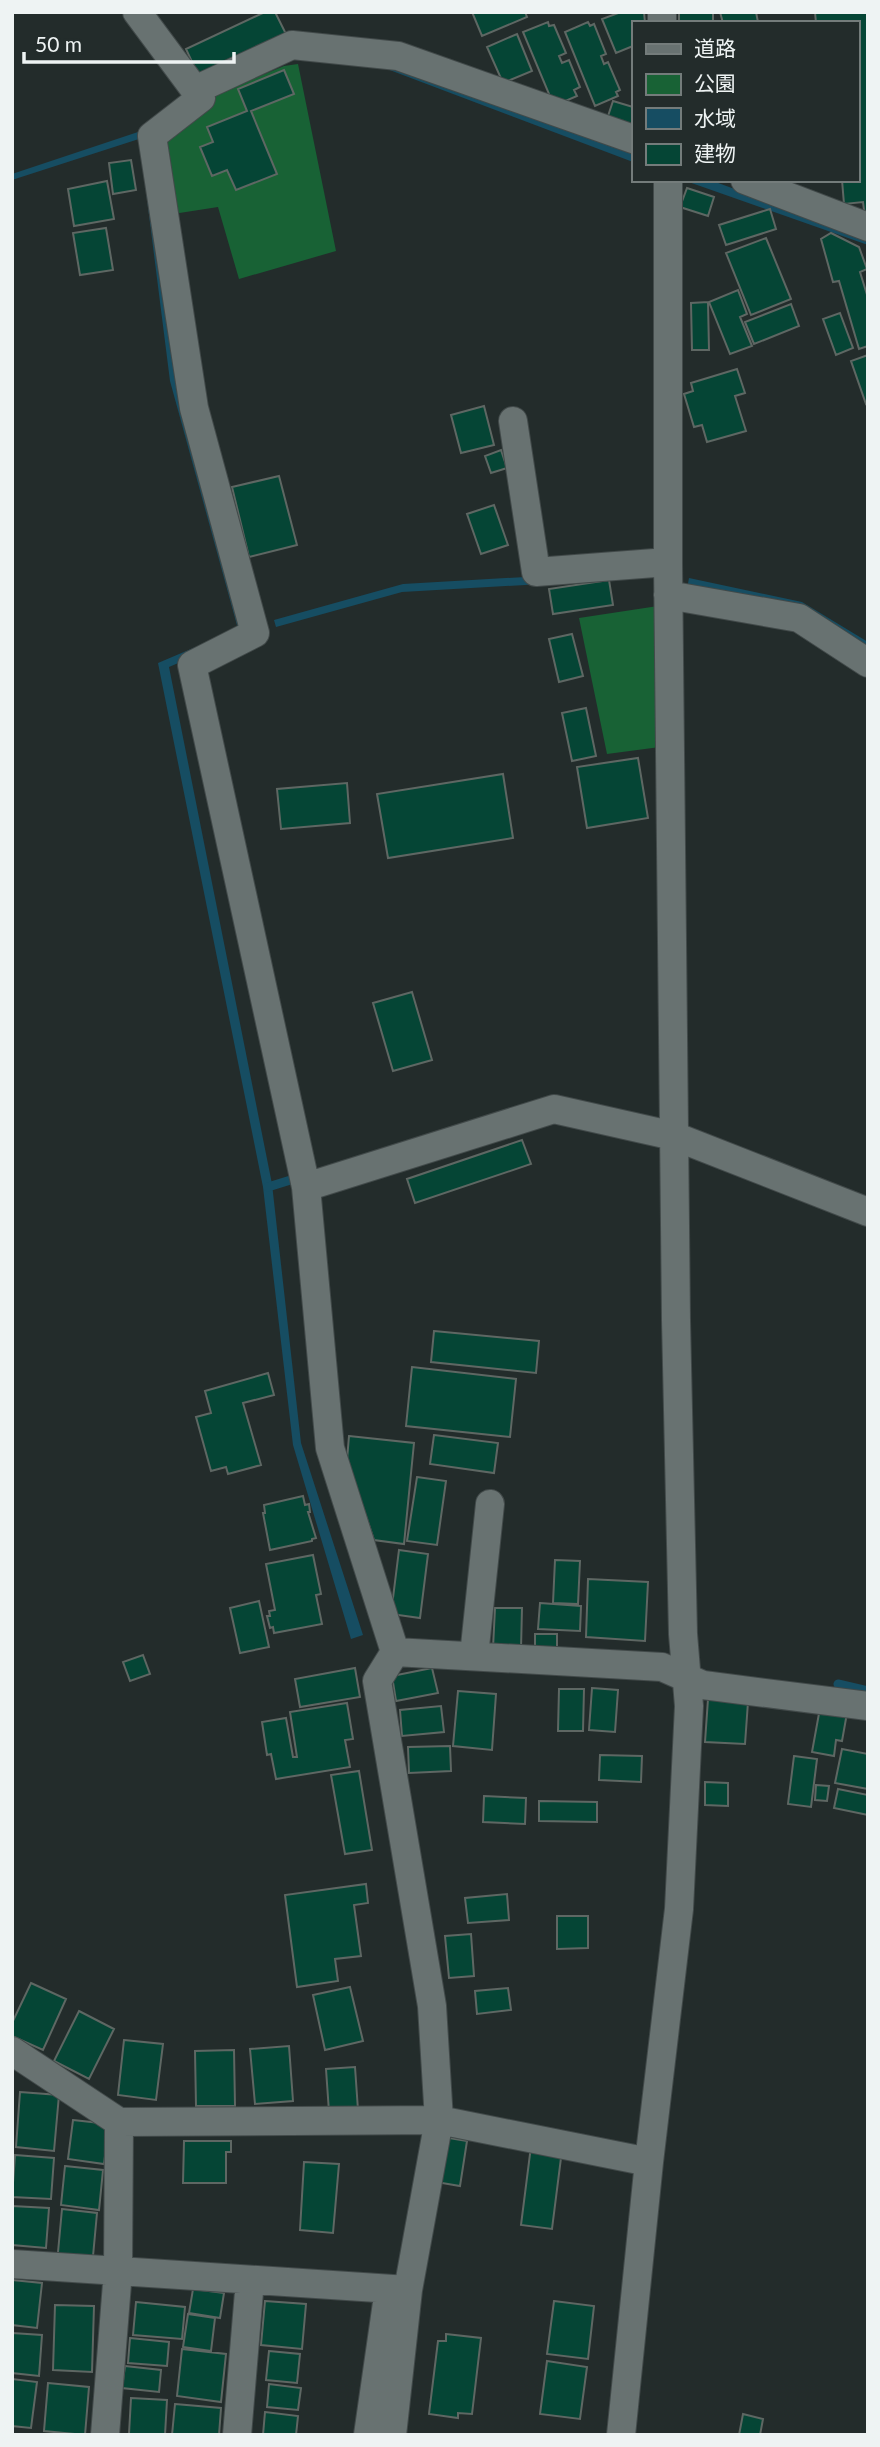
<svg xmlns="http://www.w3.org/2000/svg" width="880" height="2447" font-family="Lato,'Noto Sans JP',sans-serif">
<rect width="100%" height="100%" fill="#232c2b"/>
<path fill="#186235" d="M298 64 336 251 239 279 218 207 173 214 162 142 209 97 284 66Z
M658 606 660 747 607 754 579 618Z"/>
<path fill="#164d62" d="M287 49 388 58 633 154V162L387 69 288 58 190 102 151 133 150 143 183 378 248 633 169 667 272 1184 301 1443 363 1635 351 1639 293 1445 263 1187 158 663 238 629 170 381 140 144 142 138 12 180V174L147 129 186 96Z
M683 180H710L868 238V245Z
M646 570 645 578 402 592 276 627 274 620 403 584Z
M689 578 802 602 868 642V654L687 589Z"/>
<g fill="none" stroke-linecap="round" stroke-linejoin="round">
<path stroke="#164d62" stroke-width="9" d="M268 1187 297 1178
M838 1684 868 1691"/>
</g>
<path fill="#054535" stroke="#5e6763" stroke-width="2" d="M265 12H275L287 36 199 77 186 49Z
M472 12H525L527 17 482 36Z
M621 12H644L645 23H633V46L616 53 602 19Z
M720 12H756L758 22 723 23Z
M815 12H868V213L864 210 863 202 844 204 842 180H857V23H816Z
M679 13H713V23H679Z
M548 22 549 26 554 25 566 53 559 56 562 63 569 60 580 87 574 90 577 96 554 106 523 32Z
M588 22 590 26 594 24 606 54 601 56 604 64 608 62 620 90 616 92 618 96 595 106 565 32Z
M517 34 532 71 503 83 487 47Z
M284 70 294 94 251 111 277 174 236 190 227 170 212 176 200 147 213 142 207 127 247 111 238 89Z
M613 101 633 107V137L604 128Z
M131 160 136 190 113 194 109 163Z
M107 181 114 219 74 226 68 189Z
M687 188 714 197 708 216 680 207Z
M770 209 776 229 726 245 719 225Z
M106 228 113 270 80 275 73 233Z
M831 233 859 247 867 269 860 272 868 298V346L859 349 839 281 833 282 821 239Z
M766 238 791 299 751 315 726 253Z
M738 290 747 314 740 317 752 346 730 354 709 302Z
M708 302 709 350H692L691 303Z
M791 304 799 326 754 344 745 322Z
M840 313 853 348 836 355 823 319Z
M868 355V403L866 404 851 361Z
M737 369 745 393 735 396 746 431 707 442 702 425 694 427 684 394 693 391 691 383Z
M484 406 494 445 461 453 451 415Z
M501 450 507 468 491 473 485 456Z
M279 476 297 545 249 557 232 487Z
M494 505 508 545 481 554 467 514Z
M609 580 613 605 553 614 549 589Z
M572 634 583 676 559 682 549 639Z
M586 708 596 756 572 761 562 713Z
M638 758 648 818 587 828 577 767Z
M503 774 513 838 388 858 377 794Z
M347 783 350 823 281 829 277 789Z
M412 992 432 1060 393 1071 373 1003Z
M522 1140 531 1164 415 1203 407 1179Z
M434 1331 539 1341 536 1373 431 1362Z
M412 1367 516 1379 510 1437 406 1426Z
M268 1373 274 1395 243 1403 261 1465 228 1474 226 1467 211 1471 196 1417 211 1413 205 1391Z
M434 1435 498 1443 494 1473 430 1464Z
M349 1436 414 1443 404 1544 374 1540 347 1460Z
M417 1477 446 1481 437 1545 407 1541Z
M303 1496 305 1505 309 1504 310 1512H308L316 1538 312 1539V1541L270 1550 263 1513H265L264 1505Z
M399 1550 428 1554 420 1618 391 1614Z
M313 1555 321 1594 316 1595 322 1624 274 1633 273 1627 270 1628 267 1616H270L269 1611 275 1610 266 1564Z
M555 1560 580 1561 578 1604 553 1603Z
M588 1579 648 1582 645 1641 586 1637Z
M259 1601 269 1647 240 1653 230 1608Z
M540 1603 581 1606 580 1631 538 1629Z
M495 1608H522L521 1649 493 1648Z
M535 1634H557V1648H535Z
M143 1655 150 1674 130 1681 123 1662Z
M355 1668 360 1697 300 1707 295 1679Z
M432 1668 438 1693 396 1701 392 1676Z
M592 1688 618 1690 615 1732 589 1730Z
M559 1689H584L583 1731H558Z
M458 1691 496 1694 492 1750 453 1746Z
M708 1699 748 1702 745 1744 705 1742Z
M347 1703 353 1739 345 1740 350 1767 276 1779 271 1754 267 1755 262 1722 286 1718 293 1757H297L290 1712Z
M441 1706 444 1732 402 1736 400 1710Z
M820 1708 847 1713 842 1741 836 1740 834 1756 812 1752Z
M450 1746 451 1771 409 1773 408 1747Z
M842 1749 868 1754V1789L835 1783Z
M600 1755 642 1756 641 1782 599 1780Z
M794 1756 817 1759 811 1807 788 1804Z
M359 1771 372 1850 345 1854 331 1775Z
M705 1782 728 1783V1806L705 1805Z
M816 1785 829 1786 827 1801 815 1800Z
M838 1789 868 1795V1815L834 1808Z
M484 1796 526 1798 525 1824 483 1822Z
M539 1801 597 1802V1822L539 1821Z
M366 1884 368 1903 354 1905 361 1956 335 1959 338 1981 297 1987 285 1895Z
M507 1894 509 1920 468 1923 465 1898Z
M557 1916H588V1948L557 1949Z
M471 1934 474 1976 449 1978 445 1936Z
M31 1983 66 1999 43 2050 12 2036V2023Z
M350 1987 363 2041 325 2050 313 1995Z
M508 1988 511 2010 477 2014 475 1991Z
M79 2011 114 2029 89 2079 54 2061Z
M124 2040 163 2044 156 2100 118 2095Z
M289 2046 293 2101 255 2104 250 2049Z
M234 2050 235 2106H196L195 2051Z
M355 2067 358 2110 329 2112 326 2069Z
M20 2092 59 2095 54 2151 16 2147Z
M73 2120 109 2124 104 2164 68 2159Z
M443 2137 467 2141 460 2186 436 2182Z
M184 2141H231V2152H226V2183H183Z
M531 2146 562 2150 552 2229 521 2225Z
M15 2155 54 2158 51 2199 12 2197Z
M304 2162 339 2164 333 2233 300 2230Z
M65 2166 103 2170 99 2210 61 2205Z
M12 2206 49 2208 46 2248 12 2245Z
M62 2209 97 2213 92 2267 57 2263Z
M12 2280 42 2283 37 2328 12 2325Z
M193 2289 224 2293 220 2318 189 2313Z
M265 2301 306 2304 302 2349 261 2345Z
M554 2301 594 2306 588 2359 547 2354Z
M136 2302 185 2307 182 2339 133 2335Z
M55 2305 94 2306 92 2372 53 2370Z
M188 2314 215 2318 211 2351 183 2347Z
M12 2333 42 2335 39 2376 12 2373Z
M446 2334 481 2338 472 2414 458 2413V2418L429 2414 438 2341H446Z
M130 2338 169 2342 167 2366 128 2363Z
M182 2349 226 2354 221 2402 177 2396Z
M269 2351 300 2354 297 2383 266 2380Z
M547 2361 587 2367 580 2419 540 2414Z
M125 2366 161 2370 159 2392 122 2388Z
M12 2379 37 2382 31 2428 12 2426Z
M48 2383 89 2387 85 2435 44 2431Z
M269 2384 301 2388 298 2410 267 2407Z
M131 2398 167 2400 165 2435 129 2434Z
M175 2404 221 2408 219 2435H172Z
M265 2412 298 2416 296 2435H263Z
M743 2414 763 2419 760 2435H739Z"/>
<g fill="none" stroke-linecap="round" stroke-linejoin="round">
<g stroke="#424a4a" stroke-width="30">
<path id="street" d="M137 12 195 90 292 45 398 56 633 139
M662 12V23
M195 90 201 98 152 136 194 408 255 633 192 665 306 1187
M745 180 868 227
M513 421 536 572 668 562
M668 595 799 618 868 663
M395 1652 662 1667 703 1685 868 1706
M474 1656 490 1504
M12 2051 119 2122 439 2120 649 2162
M12 2264 408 2290
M105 2435 118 2271 119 2122
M237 2435 250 2280
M368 2435 389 2289
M392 2435 408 2290 439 2120 432 2006 377 1681 395 1652 330 1448 306 1187 554 1109 674 1136 868 1212
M621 2435 649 2162 679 1909 689 1706 683 1634 676 1320 668 562V180"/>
</g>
<use href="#street" stroke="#687271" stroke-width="28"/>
</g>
<rect width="880" height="2447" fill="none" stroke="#eef3f3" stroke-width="28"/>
<rect x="632" y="21" width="228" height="161" fill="#232c2b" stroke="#747c7b" stroke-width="2"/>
<rect x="646" y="44" width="35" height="10" fill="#687271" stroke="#747c7b" stroke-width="2"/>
<text x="694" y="56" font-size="21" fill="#eef3f3">道路</text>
<rect x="646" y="74" width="35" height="21" fill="#186235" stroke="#747c7b" stroke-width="2"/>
<text x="694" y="91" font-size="21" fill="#eef3f3">公園</text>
<rect x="646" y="108" width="35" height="21" fill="#164d62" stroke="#747c7b" stroke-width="2"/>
<text x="694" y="126" font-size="21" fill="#eef3f3">水域</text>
<rect x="646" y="144" width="35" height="21" fill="#054535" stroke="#747c7b" stroke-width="2"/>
<text x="694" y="161" font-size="21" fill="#eef3f3">建物</text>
<path d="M24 52v10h210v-10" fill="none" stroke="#eef3f3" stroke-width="3.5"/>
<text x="35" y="52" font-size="21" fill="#eef3f3" stroke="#232c2b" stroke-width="5" paint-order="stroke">50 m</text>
</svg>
